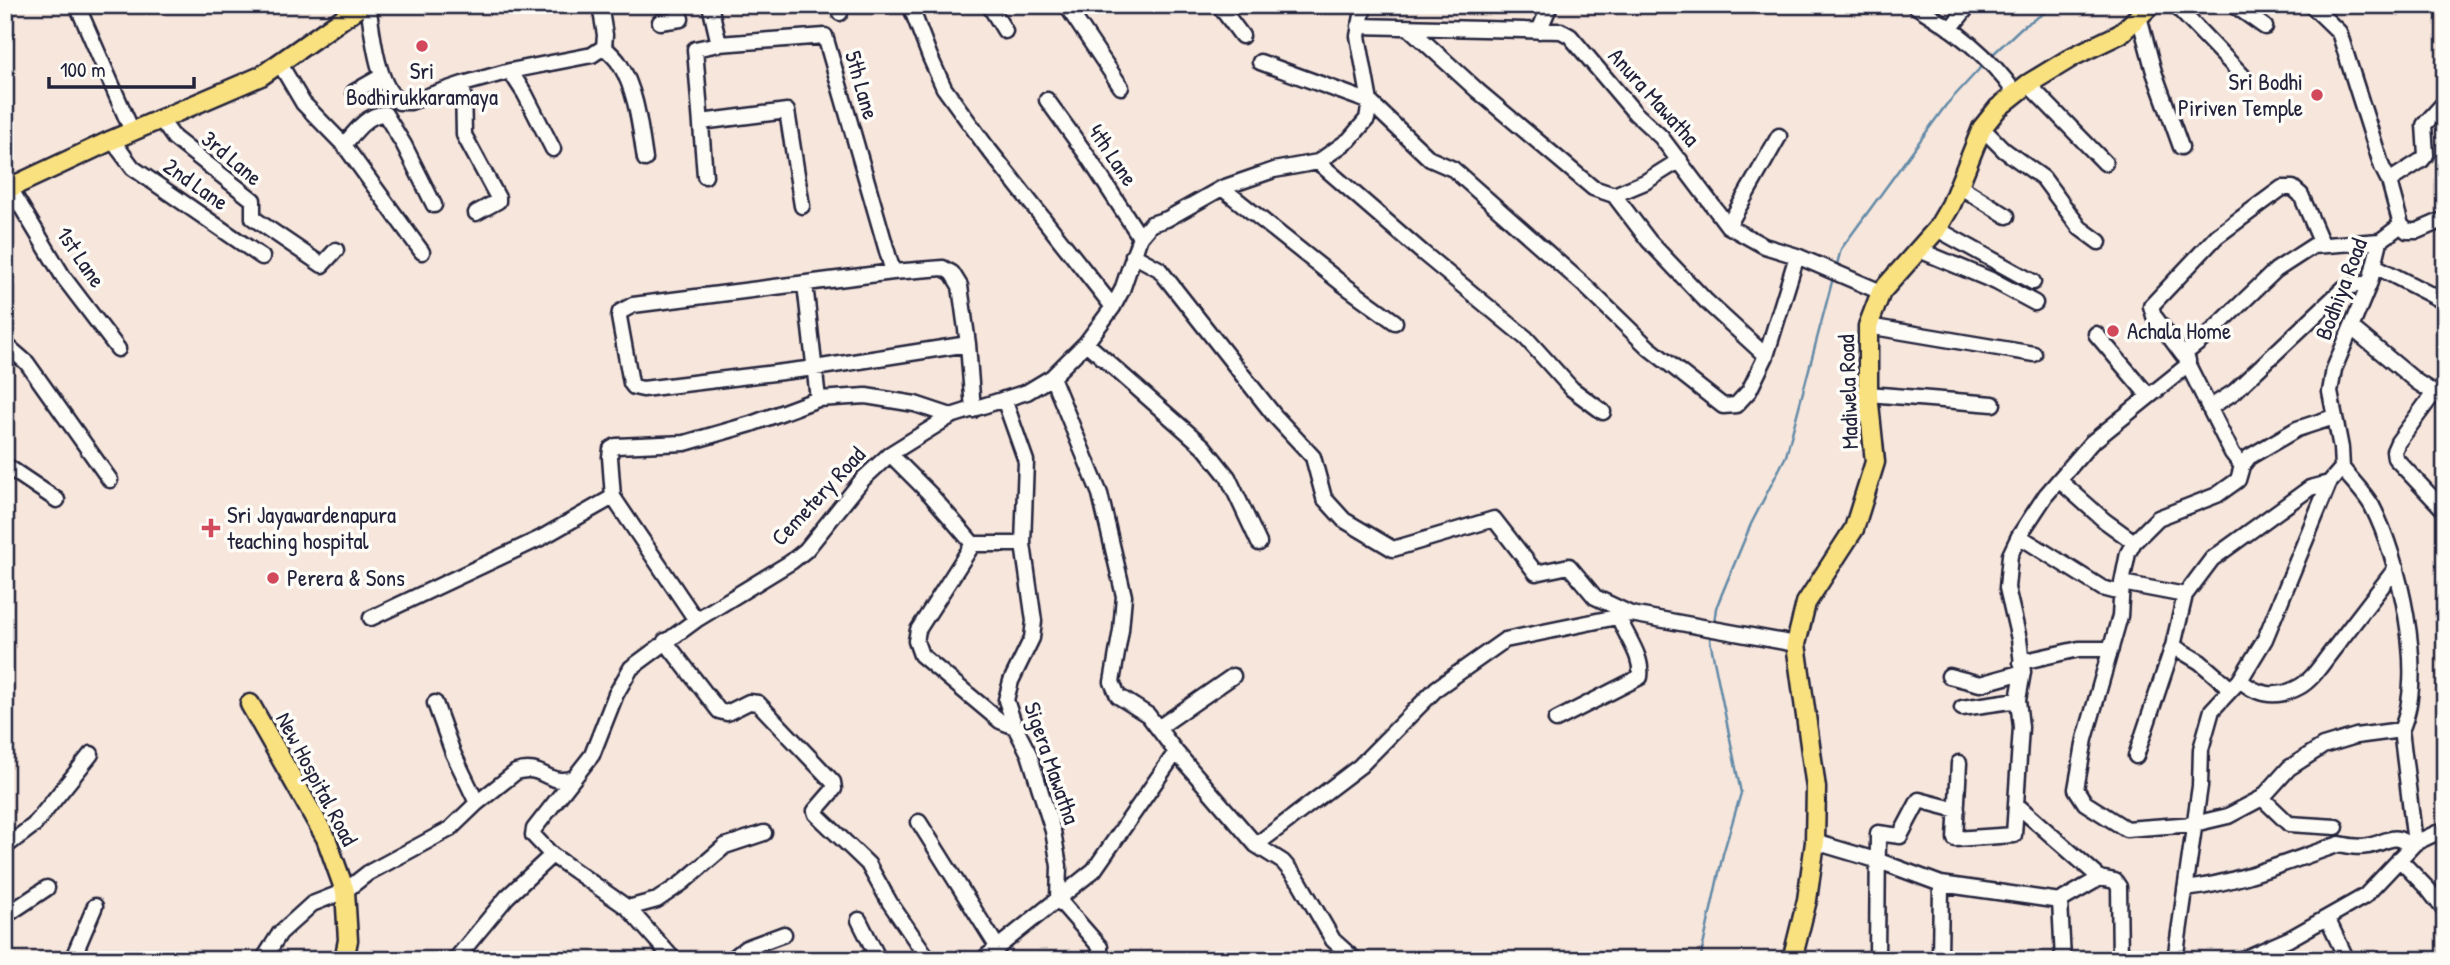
<svg xmlns="http://www.w3.org/2000/svg" width="2450" height="965" font-family="'Patrick Hand',sans-serif">
<rect width="100%" height="100%" fill="#f7e6dc"/>
<filter id="ink" filterUnits="userSpaceOnUse"><feTurbulence type="fractalNoise" baseFrequency=".0143" numOctaves="2"/><feDisplacementMap in="SourceGraphic" scale="14" xChannelSelector="R" yChannelSelector="G"/><feConvolveMatrix kernelMatrix="1 2 1 2 8 2 1 2 1" color-interpolation-filters="sRGB"/></filter>
<g filter="url(#ink)">
<g fill="none" stroke-linecap="round" stroke-linejoin="round">
<path stroke="#628aa7" stroke-width="2.5" d="M1991 56 2022 27 2057 5
M1836 268 1841 249 1946 105 1983 65
M1714 624 1716 608 1751 524 1786 456 1833 278
M1700 960 1723 854 1741 793 1710 640 1712 634"/>
<g stroke="#22223b" stroke-width="19">
<path id="minor" d="M77 5 132 131
M368 5C373 34 376 83 399 102H410L463 84 510 71 592 55 604 47 605 35 600 5
M710 5 719 44
M839 5 840 13
M910 5 930 57 944 88 986 146 1113 307
M989 5 1005 31
M1066 5 1121 87
M1219 5 1242 36
M1914 5C1954 29 1989 55 2015 93
M2175 5 2244 77
M2234 5 2265 27
M2139 16 2154 72 2181 147
M660 22 681 19 677 5
M1359 26 1561 31 1570 36 1635 113 1661 137 1728 226 1764 246 1797 256 1881 292
M1409 28 1478 91 1593 188 1614 195 1649 241 1706 301 1766 356 1797 256
M1951 28 1969 5
M1539 31 1550 5
M604 47C609 52 615 57 619 63 637 91 640 128 645 159
M1260 62 1370 102 1430 159 1453 169 1584 285 1649 348 1723 406 1736 405 1749 391 1766 356
M280 64 303 103 344 145 422 252
M510 71 525 94 553 149
M463 84 464 135 498 198V201L476 213
M2028 84 2105 163
M354 92 382 76
M1047 100 1086 154 1140 237
M161 120 174 138 253 200V218L322 265 336 250
M701 122 787 111 802 206
M1982 128 2004 150 2043 178 2080 228 2099 242
M112 140 133 168 262 257
M344 145C354 133 368 113 385 114L404 145 434 205
M1318 162 1423 253 1526 338 1572 389 1603 412
M705 176 695 49 719 44 825 36 893 272
M2389 181 2422 160 2426 155 2424 125 2445 102
M1959 186 2007 216
M10 188 64 278 118 349
M1222 188 1340 282 1395 322
M1614 195 1645 182 1680 160
M2401 225 2407 231H2417L2445 219
M1728 226 1779 136
M1937 229 2033 282
M1919 250 1996 282 2035 303
M1133 255 1159 269 1274 415 1313 457 1324 498 1344 520 1393 549 1494 519 1536 573 1569 566 1595 597 1631 614
M2375 266 2445 302
M805 284 818 399
M1868 326 2034 354
M2352 328 2417 382 2445 400
M2096 334 2148 395
M1086 343 1204 447 1228 477 1259 543
M5 344 27 363 110 480
M968 344 815 368 643 389 634 387 631 383 619 317 620 312 633 305 893 272 943 268 952 273 960 286 968 344 973 410
M2183 355 2154 316 2151 306 2217 236 2282 188H2293L2301 195 2322 244
M2188 365 2232 453 2242 466
M1052 377 1100 494 1124 596 1121 630 1112 682 1118 696 1148 715 1176 752 1256 845 1283 862 1299 881 1333 940 1355 960
M2434 393 2398 442 2394 451 2395 458 2445 511
M1868 394 1993 404
M1004 399 1026 461 1023 544 1034 621 1032 638 1011 681 1006 700 1015 727 1029 754 1053 831 1059 866 1058 899 1100 947V960
M2209 408 2234 392 2344 288 2370 282
M2334 417 2297 429 2249 457 2242 466 2238 480 2217 495 2158 518 2134 542 2128 553 2122 583 2120 616 2085 739 2076 789 2085 803 2126 829 2194 824 2228 816 2262 798 2289 768 2323 746 2356 736 2401 730
M890 454 930 494 973 544H1023
M5 465 57 500
M2342 468C2351 480 2364 492 2372 506 2399 558 2427 675 2401 730L2415 843
M2060 481 2105 521 2134 542
M2019 536 2102 588 2121 593
M973 544 918 630 916 641 921 655 1000 721 1015 727
M2122 583 2185 595
M371 618 541 538 613 497
M696 620 613 497 610 457 611 449 616 446 685 443 751 424 818 399 866 396 915 404 951 416
M665 641 719 711 727 713 749 702 758 703 833 782 834 789 815 811 816 814 868 864 890 903 929 960
M2173 646 2200 662 2231 689
M2021 662 2079 649H2111
M1949 676 1980 684 2023 672
M2240 680C2258 696 2277 699 2299 687 2314 679 2325 659 2336 646 2356 620 2376 594 2396 568
M435 703 453 753 477 803
M1962 708 2018 700
M1556 720 1640 677C1643 655 1625 636 1618 615
M1158 728 1233 676
M2136 756 2173 646 2185 595 2212 559 2310 488 2329 483
M1959 763 1955 839 2014 835 2021 727 2018 700 2023 672 2019 639 2007 588 2010 555 2019 536 2046 495 2091 443 2188 365V360L2183 355 2207 336 2276 270 2313 246 2380 241
M2262 798 2289 824 2336 827
M2017 805 2100 878
M919 822 998 948
M1815 842 1879 861 1941 884 2060 901 2100 878 2115 881 2119 887 2120 960
M1256 845 1360 766 1437 688 1505 640 1631 614 1796 644
M5 847 34 825 91 754
M552 855 628 908 674 960
M2399 859 2428 889 2445 911
M2185 889C2238 883 2289 861 2340 844 2349 846 2358 848 2368 846 2387 843 2394 830 2410 847
M2060 901 2063 960
M628 908 657 900 682 883 725 846 764 833
M5 916 47 888
M2327 918 2347 960
M859 920 879 960
M72 960 95 906
M263 960 280 933 312 904 345 891 368 873 450 829 477 803 516 772C543 763 547 787 574 778
M455 960 507 897 552 855 533 835 534 829 592 755 616 694 631 668 696 620 791 562 806 550 863 479 890 454 951 416 1027 392 1052 377 1086 343 1113 307 1122 290 1140 237 1151 224 1167 219 1222 188 1274 170 1318 162 1349 140 1367 119 1370 102 1358 36 1364 5
M731 960 746 948 784 934
M982 960 1094 870 1176 752
M1877 960 1878 833 1900 836 1919 800 1957 810
M1940 960 1941 884
M2175 960 2200 786 2201 749 2212 710 2240 680 2265 639 2329 483 2342 468 2341 448 2330 392 2334 369 2370 282 2380 241 2401 225 2389 181 2382 167 2339 32 2311 5
M2241 960 2289 939 2365 896 2415 843 2445 829"/>
</g>
<g stroke="#22223b" stroke-width="23">
<path id="major" d="M5 190 112 140 261 76 362 5
M250 704 326 838 345 891 348 940 344 960
M1792 960 1807 900 1815 842 1816 788 1796 644 1806 603 1854 529 1875 462 1868 394V326L1881 292 1937 229 1951 205 1982 128 1998 108 2028 84 2074 56 2120 34 2151 5"/>
</g>
<use href="#minor" stroke="#fdfcf7" stroke-width="14"/>
<use href="#major" stroke="#fae180" stroke-width="18"/>
</g>
</g>
<g fill="#d1495b" stroke="#fdfcf7" stroke-width="2.5">
<circle cx="422" cy="46" r="7"/>
<circle cx="2317" cy="95" r="7"/>
<circle cx="2113" cy="331" r="7"/>
<path d="M207.5 517.5h7v7h7v7h-7v7h-7v-7h-7v-7h7z"/>
<circle cx="273" cy="578" r="7"/>
</g>
<g text-anchor="middle" stroke-width="7" stroke-linejoin="round" paint-order="stroke">
<g font-size="23" fill="#22223b" stroke="#fdfcf7" text-anchor="start">
<text x="422" y="79" text-anchor="middle">Sri<tspan x="422" dy="26">Bodhirukkaramaya</tspan></text>
<text x="2303" y="90" text-anchor="end">Sri Bodhi<tspan x="2303" dy="26">Piriven Temple</tspan></text>
<text x="2127" y="339">Achala Home</text>
<text x="227" y="523">Sri Jayawardenapura<tspan x="227" dy="26">teaching hospital</tspan></text>
<text x="287" y="586">Perera &amp; Sons</text>
</g>
<g font-size="23" fill="#22223b" stroke="#fdfcf7">
<text transform="translate(862 85) rotate(74)" y="8">5th Lane</text>
<text transform="translate(1654 97) rotate(48)" y="8">Anura Mawatha</text>
<text transform="translate(1113 155) rotate(56)" y="8">4th Lane</text>
<text transform="translate(232 158) rotate(40)" y="8">3rd Lane</text>
<text transform="translate(196 184) rotate(35)" y="8">2nd Lane</text>
<text transform="translate(81 257) rotate(56)" y="8">1st Lane</text>
<text transform="translate(2341 289) rotate(-69)" y="8">Bodhiya Road</text>
<text transform="translate(1848 392) rotate(-92)" y="8">Madiwela Road</text>
<text transform="translate(818 496) rotate(-47)" y="8">Cemetery Road</text>
<text transform="translate(1052 763) rotate(71)" y="8">Sigera Mawatha</text>
<text transform="translate(317 779) rotate(62)" y="8">New Hospital Road</text>
</g>
</g>
<rect width="2450" height="965" fill="none" stroke="#fdfcf7" stroke-width="28"/>
<rect x="14" y="14" width="2422" height="937" fill="none" stroke="#22223b" stroke-width="2.5" filter="url(#ink)"/>
<path d="M49 77v10h145v-10" fill="none" stroke="#22223b" stroke-width="3.5"/>
<text x="60" y="77" font-size="21" fill="#22223b" stroke="#fdfcf7" stroke-width="5" paint-order="stroke">100 m</text>
</svg>
